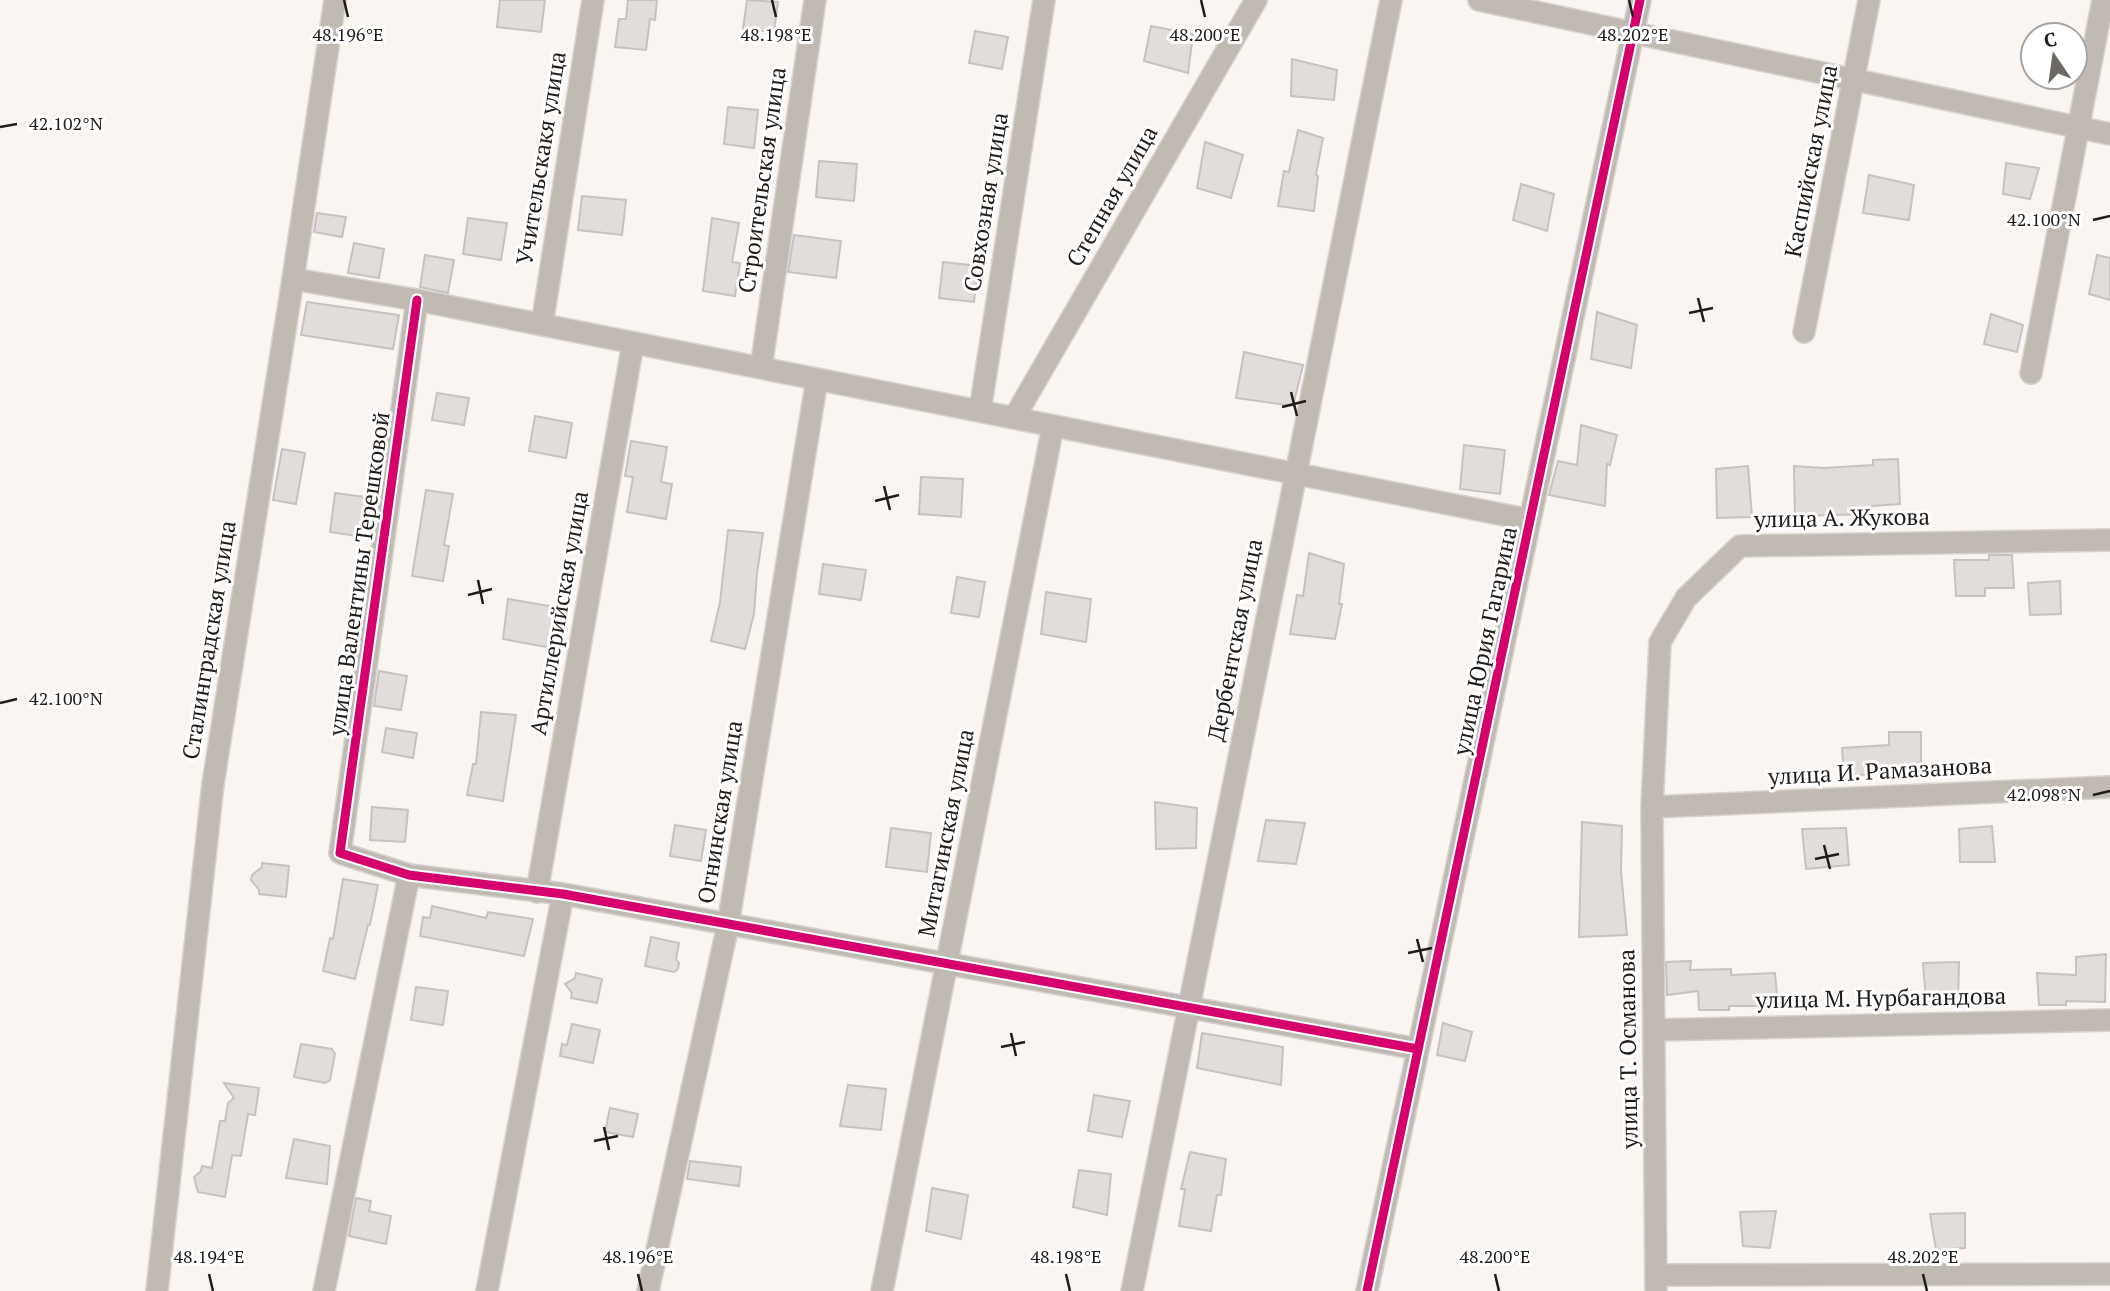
<svg xmlns="http://www.w3.org/2000/svg" width="2110" height="1291" font-family="'PT Serif',serif">
<rect width="100%" height="100%" fill="#faf5f0"/>
<path fill="#e2dcdb" stroke="#c7c2c1" stroke-width="2" d="M500 0H545L541 32 497 27Z
M628 0H657L655 20 650 19 646 50 615 47 619 19H626Z
M747 0 778 2 774 32 743 29Z
M1151 26 1193 34 1188 73 1144 61Z
M975 31 1008 37 1002 69 969 63Z
M1292 59 1337 70 1334 100 1291 96Z
M728 107 758 110 754 148 724 144Z
M1298 130 1323 138 1316 175 1318 176 1314 211 1278 206 1284 171 1289 172Z
M1205 142 1243 155 1231 198 1197 188Z
M819 161 857 164 854 201 816 197Z
M2006 163 2039 168 2030 199 2003 194Z
M1869 175 1914 185 1909 220 1863 213Z
M1521 184 1554 194 1547 231 1513 220Z
M582 196 626 200 622 235 578 230Z
M317 213 346 217 342 237 314 232Z
M468 218 507 223 501 260 463 254Z
M712 218 739 223 732 262 740 263 735 296 703 291Z
M794 235 841 241 836 278 788 272Z
M354 243 384 249 379 278 348 273Z
M425 255 454 260 448 293 420 287Z
M2097 255 2110 258V300L2089 294Z
M943 262 978 266 974 302 939 298Z
M307 302 399 315 393 349 301 335Z
M1597 312 1637 325 1631 368 1591 359Z
M1991 314 2023 325 2017 352 1984 344Z
M1244 352 1303 365 1293 406 1236 398Z
M437 393 469 398 464 425 432 420Z
M535 416 572 423 566 458 529 451Z
M1581 425 1617 435 1610 465 1607 464 1605 506 1549 495 1558 461 1577 465Z
M631 441 667 447 661 482 672 484 666 519 627 512 633 477 625 476Z
M1464 445 1505 450 1500 494 1460 489Z
M282 449 305 453 296 504 273 500Z
M1898 459 1900 504 1872 506V514L1795 516 1794 466 1824 468 1873 465V460Z
M1748 466 1752 517 1717 518 1716 469Z
M921 477 963 479 961 517 919 514Z
M426 490 453 494 444 545 449 546 443 581 412 576Z
M335 493 374 498 370 538 330 532Z
M728 530 763 533 757 573 754 614 745 649 711 641 720 602Z
M1309 553 1344 564 1339 604H1342L1335 639 1290 634 1297 595 1303 596Z
M1989 555H2012L2014 588H1985V596H1956L1954 560H1989Z
M823 564 866 570 861 600 819 594Z
M957 577 985 582 979 617 951 613Z
M2060 581 2061 614 2030 615 2028 583Z
M1046 592 1091 599 1086 642 1041 634Z
M508 599 556 607 552 648 503 639Z
M379 671 407 676 401 710 374 706Z
M481 712 516 715 503 801 467 795 473 764H476Z
M386 728 417 733 413 758 382 752Z
M1889 732H1921V771L1844 776 1842 748 1889 745Z
M1155 802 1197 808 1196 848 1156 849Z
M372 807 408 810 405 842 370 840Z
M1266 820 1305 823 1296 864 1258 861Z
M1582 822 1622 826 1621 872 1627 935 1579 937Z
M675 825 706 830 701 861 670 856Z
M1992 826 1995 862H1960L1959 829Z
M891 828 931 833 927 872 886 867Z
M1846 828 1849 865 1806 869 1802 829Z
M262 863 289 866 286 897 259 894V890L251 880 252 875 262 867Z
M343 879 378 885 370 925H368L355 979 323 971 330 938 333 939Z
M432 906 486 918 488 912 533 919 524 956 420 936 423 917 430 918Z
M651 937 679 943 676 959 679 963 678 969 674 972 645 966Z
M2106 954 2105 1002 2066 1001V1005H2039L2037 973 2076 975V957Z
M1691 961 1690 970 1731 969V975L1775 973 1778 1006H1729V1010H1699L1698 991 1667 995 1666 962Z
M1959 962 1958 1000 1926 1001 1923 963Z
M576 973 602 979 597 1003 571 998 572 993 565 984 575 978Z
M416 987 448 991 443 1025 411 1020Z
M1443 1023 1472 1032 1465 1061 1437 1055Z
M572 1024 600 1030 593 1063 560 1056 562 1044 567 1045Z
M1202 1033 1283 1047 1281 1085 1197 1068Z
M301 1044 332 1049 335 1054 330 1080 325 1083 294 1077Z
M224 1083 259 1088 255 1115 248 1114 241 1156 232 1155 225 1197 198 1192 194 1177 201 1171 202 1166 212 1168 220 1121H225L228 1103 234 1098Z
M848 1085 886 1089 881 1130 840 1126Z
M1094 1095 1130 1101 1122 1137 1088 1131Z
M610 1108 638 1114 633 1137 605 1132Z
M294 1139 330 1146 327 1184 286 1178Z
M1190 1152 1226 1159 1221 1195H1217L1211 1231 1179 1226 1185 1189H1181Z
M690 1161 741 1167 739 1186 687 1179Z
M1079 1170 1111 1174 1107 1215 1073 1207Z
M932 1188 968 1195 961 1239 926 1231Z
M356 1198 371 1201 369 1211 391 1216 386 1244 349 1236Z
M1776 1211 1770 1248 1743 1246 1740 1212Z
M1965 1213V1248L1936 1250 1930 1214Z"/>
<g fill="none" stroke-linecap="round" stroke-linejoin="round">
<g stroke="#d6d2ce" stroke-width="24">
<path id="street" d="M1479 0 2110 134
M293 279 417 300 1530 520
M417 300 340 853 409 875 563 894 1418 1049
M542 325 593 0
M1804 332 1869 0
M761 368 815 0
M2031 373 2103 0
M980 411 1044 0
M1014 418 1256 0
M1652 807 2110 787
M537 892 633 343
M1654 1030 2110 1020
M1656 1275 2110 1274
M157 1291 213 784 293 279 335 0
M324 1291 409 875
M487 1291 563 894
M648 1291 728 925 817 379
M882 1291 1053 426
M1132 1291 1391 0
M1367 1291 1640 0
M1656 1291 1652 807 1660 642 1686 598 1740 546 2110 540"/>
</g>
<use href="#street" stroke="#c0bab3" stroke-width="21"/>
<g stroke="#fff" stroke-width="13">
<path id="cycleway" d="M417 300 340 853 409 875 563 894 1418 1049
M1367 1291 1640 0"/>
</g>
<use href="#cycleway" stroke="#d6006c" stroke-width="9"/>
</g>
<path fill="none" stroke="#201c19" stroke-width="2.5" d="M344 0 348 17M772 0 776 17M1201 0 1205 17M1629 0 1633 17M0 127 17 124M2093 220 2110 216M1698 298 1704 322M1689 313 1713 308M1291 392 1297 416M1282 407 1306 401M884 486 890 510M875 501 899 495M478 580 483 604M468 595 492 589M0 703 17 699M2093 795 2110 791M1824 845 1830 869M1815 859 1839 854M1417 939 1423 962M1408 953 1432 948M1011 1033 1016 1056M1001 1047 1025 1042M604 1127 609 1150M594 1141 618 1136M209 1274 213 1291M638 1274 642 1291M1066 1274 1070 1291M1495 1274 1499 1291M1923 1274 1927 1291"/>
<g text-anchor="middle" stroke-width="6" stroke-linejoin="round" paint-order="stroke">
<g font-size="23" fill="#201c19" stroke="#fff">
<text transform="translate(541 158) rotate(-81)" y="8">Учительскакя улица</text>
<text transform="translate(1811 161) rotate(-79)" y="8">Каспийская улица</text>
<text transform="translate(762 180) rotate(-82)" y="8">Строительская улица</text>
<text transform="translate(1112 196) rotate(-60)" y="8">Степная улица</text>
<text transform="translate(986 202) rotate(-81)" y="8">Совхозная улица</text>
<text transform="translate(1842 518) rotate(-1)" y="8">улица А. Жукова</text>
<text transform="translate(359 574) rotate(-82)" y="8">улица Валентины Терешковой</text>
<text transform="translate(559 613) rotate(-80)" y="8">Артиллерийская улица</text>
<text transform="translate(209 640) rotate(-81)" y="8">Сталинградская улица</text>
<text transform="translate(1235 640) rotate(-79)" y="8">Дербентская улица</text>
<text transform="translate(1485 641) rotate(-78)" y="8">улица Юрия Гагарина</text>
<text transform="translate(1880 771) rotate(-3)" y="8">улица И. Рамазанова</text>
<text transform="translate(720 812) rotate(-81)" y="8">Огнинская улица</text>
<text transform="translate(946 833) rotate(-79)" y="8">Митагинская улица</text>
<text transform="translate(1881 998) rotate(-1)" y="8">улица М. Нурбагандова</text>
<text transform="translate(1628 1049) rotate(-91)" y="8">улица Т. Османова</text>
</g>
</g>
<g font-size="18" text-anchor="middle" fill="#201c19" stroke="#fff" stroke-width="6" stroke-linejoin="round" paint-order="stroke">
<text x="348" y="41">48.196°E</text>
<text x="776" y="41">48.198°E</text>
<text x="1205" y="41">48.200°E</text>
<text x="1633" y="41">48.202°E</text>
<text x="66" y="130">42.102°N</text>
<text x="2044" y="226">42.100°N</text>
<text x="66" y="705">42.100°N</text>
<text x="2044" y="801">42.098°N</text>
<text x="209" y="1263">48.194°E</text>
<text x="638" y="1263">48.196°E</text>
<text x="1066" y="1263">48.198°E</text>
<text x="1495" y="1263">48.200°E</text>
<text x="1923" y="1263">48.202°E</text>
</g>
<g transform="translate(2054 56) rotate(347)"><circle r="33" fill="#ffffff" stroke="#a6a4a3" stroke-width="2"/>
<path d="M0-5L12 26L0 18L-12 26Z" fill="#6c6864"/>
<text y="-10" font-size="19" font-weight="bold" text-anchor="middle" fill="#201c19">С</text>
</g>
</svg>
